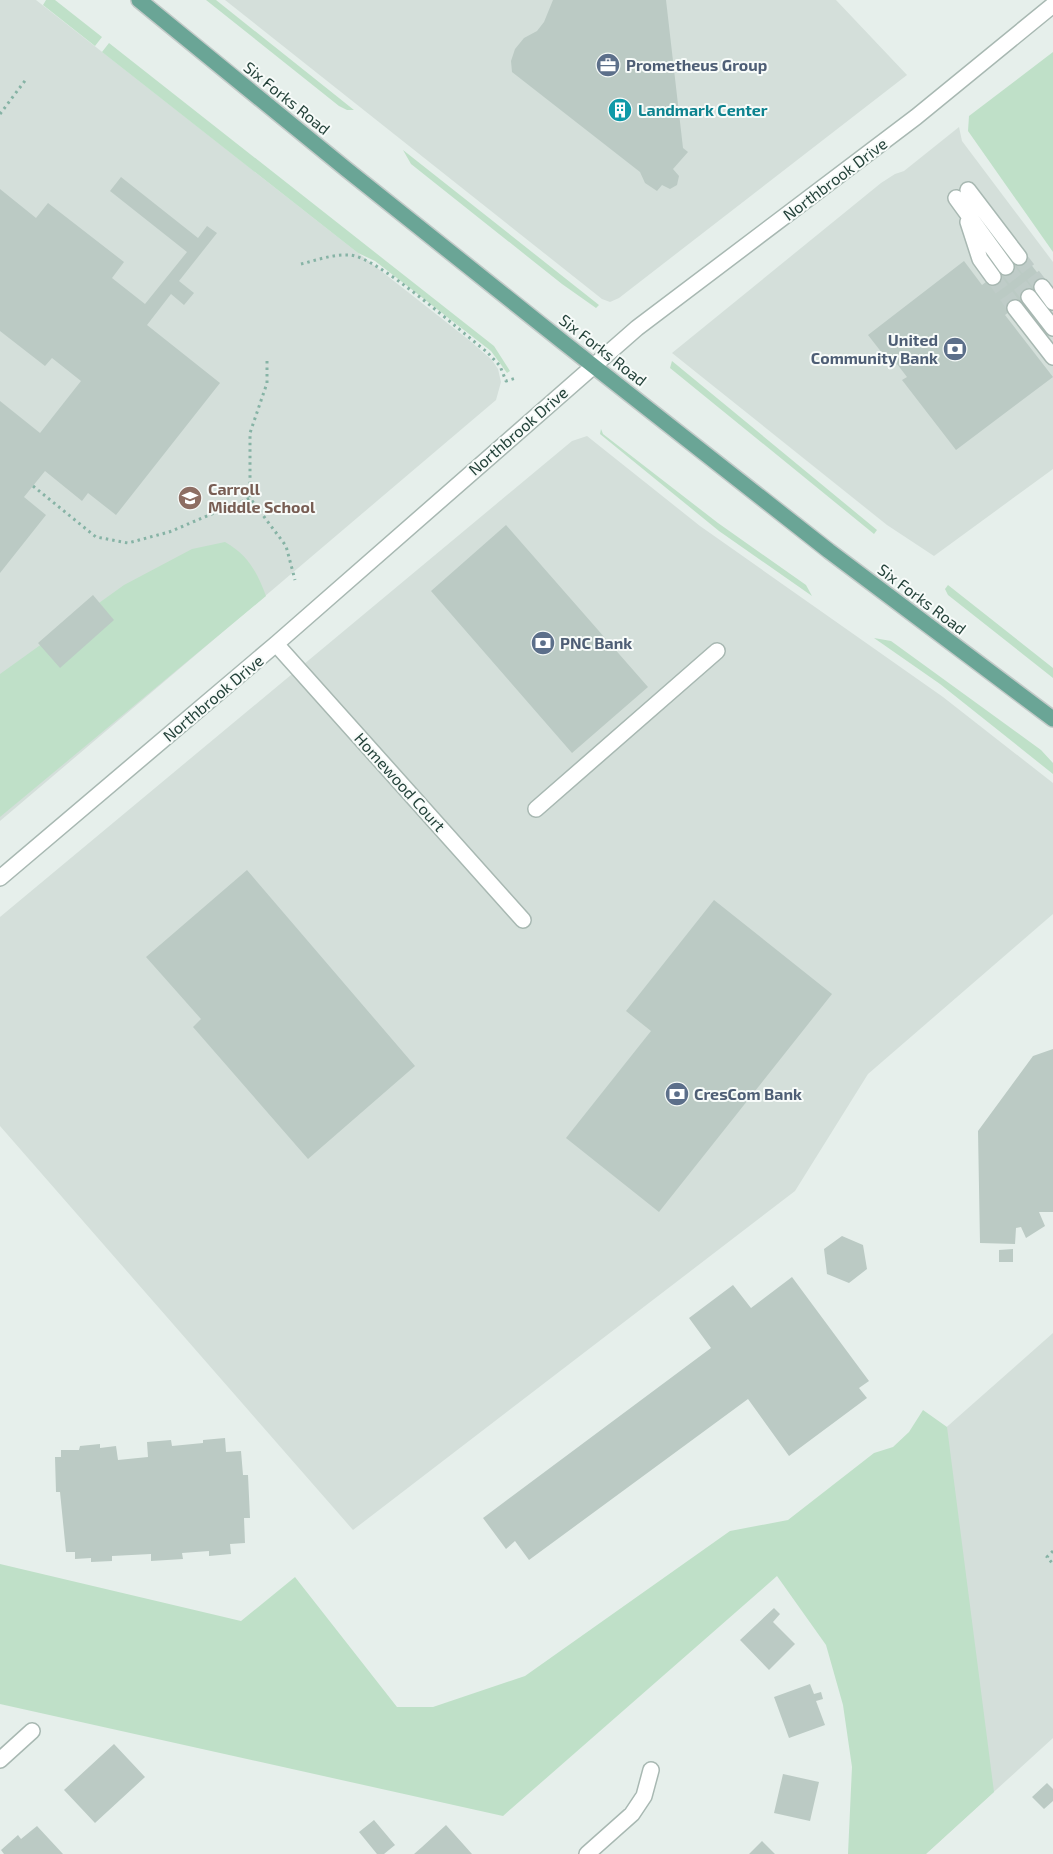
<svg xmlns="http://www.w3.org/2000/svg" width="1053" height="1854" font-family="'Exo 2',sans-serif">
<rect width="100%" height="100%" fill="#e6efeb"/>
<path fill="#d4dfda" d="M0 0H36L469 340 492 360 498 369 501 382 496 400 0 821Z
M225 0H836L907 75 619 298 610 302 602 299Z
M959 127 962 141 1053 262V469L934 556 887 525 672 353 881 183 895 174 904 171Z
M587 436 700 526 943 697 1053 783V914L868 1074 795 1191 353 1530 0 1126V917L572 441Z
M1053 1333V1738L929 1851 881 1485Z"/>
<path fill="#bfe0c8" d="M46 0H55L102 37 95 46 43 5Z
M206 0H216L354 110H347L339 106Z
M109 43 494 346 510 371 507 373 491 351 375 261 358 253 102 52Z
M1053 52V252L968 131 969 116Z
M403 150 599 305 596 308 562 284 411 164Z
M672 361 877 530 874 534 670 368Z
M601 429 603 434 718 523 806 585 812 596 719 531 600 434Z
M225 542C248 555 257 572 266 596L0 817V674L124 585 192 549Z
M948 585 1053 668V678L948 595 945 589Z
M874 638 891 641 1041 750 1053 763V774L940 684Z
M923 1410 947 1427 994 1792 926 1854H848L852 1767 843 1705 826 1645 777 1576 503 1816 0 1704V1564L241 1621 295 1577 397 1707H433L525 1676 730 1531 788 1520 874 1453 893 1447 909 1432Z"/>
<path fill="#bbcac4" d="M553 0H666L683 148 688 152 673 169 679 176 677 185 670 189 662 185 657 191 645 183 640 172 512 72 511 61 515 49 524 38 537 31 544 22Z
M121 177 198 238 207 226 217 233 179 281 194 293 184 305 171 294 147 325 220 383 116 515 88 493 82 501 45 471 24 497 46 515 0 573V401L40 433 81 381 52 358 45 366 0 331V189L36 218 48 203 124 262 112 278 145 304 187 252 110 191Z
M1023 254 1046 284 1005 315 1053 377 956 450 902 380 907 377 897 364 893 367 868 335 964 261 982 285Z
M506 525 648 687 572 753 431 591Z
M93 595 114 620 60 668 38 643Z
M247 870 415 1066 308 1159 193 1027 201 1019 146 957Z
M714 900 832 994 659 1212 566 1138 651 1031 626 1011Z
M1053 1049V1212H1039L1045 1226 1026 1238 1021 1227 1016 1228 1015 1244 980 1243 978 1131 1033 1056Z
M842 1236 863 1245 867 1269 849 1283 827 1274 824 1249Z
M1013 1249V1262H999V1250Z
M792 1277 869 1381 859 1388 867 1398 789 1456 748 1399 529 1560 515 1541 506 1549 483 1518 711 1348 689 1318 733 1285 751 1308Z
M225 1438 226 1452 241 1451 243 1475H248L250 1518H244L245 1543 230 1544 231 1554 209 1556V1551L182 1553 183 1559 151 1561V1554L112 1556V1561L91 1562V1558L75 1559V1552H66L60 1492H56L55 1457H61V1450H79L80 1446 100 1444V1448L116 1446 118 1460 148 1457 147 1442 171 1440 172 1446 203 1443V1440Z
M774 1608 780 1614 773 1622 795 1644 769 1670 740 1640Z
M810 1684 814 1694 821 1692 823 1699 816 1701 825 1725 789 1738 774 1697Z
M114 1744 145 1777 95 1823 64 1790Z
M783 1774 819 1782 810 1821 774 1813Z
M1047 1783 1053 1789V1801L1044 1809 1032 1797Z
M374 1820 395 1845 384 1854H377L359 1832Z
M446 1825 472 1854H414L422 1847Z
M37 1826 63 1854H4L1 1850 18 1835 21 1839Z
M762 1841 775 1854H749Z"/>
<g fill="none" stroke-linecap="round" stroke-linejoin="round">
<path stroke="#bfccc8" stroke-width="15" stroke-dasharray="15 8" stroke-linecap="butt" d="M1019 257 1042 287
M1006 267 1029 297
M993 277 1015 308"/>
<g stroke="#a8b8b2" stroke-width="18">
<path id="minor" d="M968 190 1019 257
M956 198 1006 267
M968 222 980 259 993 277
M1042 287 1053 302
M1029 297 1053 328
M1015 308 1053 357
M276 644 523 920
M536 809 717 651
M0 878 276 644 637 328 916 117 1053 5
M0 1760 32 1731
M587 1854 632 1814 644 1796 651 1770"/>
</g>
<g stroke="#c2cac8" stroke-width="18">
<path id="major" d="M139 0 346 169 563 342 829 551 1053 719"/>
</g>
<path stroke="#86b3a5" stroke-width="3" stroke-dasharray="2.5 4" stroke-linecap="butt" d="M0 114 27 78
M301 264C317 260 333 254 350 255 378 257 460 331 487 352L500 366 506 381 516 378
M267 361V383L250 433V498L286 546 295 580
M33 486 96 537 128 543 169 532 250 498
M1053 1551 1047 1557 1053 1564"/>
<use href="#minor" stroke="#fff" stroke-width="15"/>
<use href="#major" stroke="#6aa596" stroke-width="15"/>
</g>
<defs>
<g id="office-disc" transform="scale(1.25)"><circle r="9.5" fill="#5c6f8a" stroke="#f7fbf9"/><path d="M-6-3h4V-5.5h4V-3h4V5H-6ZM-1-4.5V-3h2v-1.5ZM-6 0V1H6V0Z" fill="#fff"/></g>
<g id="building-disc" transform="scale(1.25)"><circle r="9.5" fill="#0f9aa8" stroke="#f7fbf9"/><path d="M-4-6H4V6H1V3H-1V6H-4ZM-2.5-4.3h1.7v1.8h-1.7ZM.8-4.3h1.7v1.8H.8ZM-2.5-1h1.7V.8h-1.7ZM.8-1h1.7V.8H.8Z" fill="#fff"/></g>
<g id="bank-disc" transform="scale(1.25)"><circle r="9.5" fill="#5c6f8a" stroke="#f7fbf9"/><path d="M-6-4H6V4H-6ZM0-2.3a2.3 2.3 0 1 0 0 4.6a2.3 2.3 0 1 0 0-4.6Z" fill="#fff"/></g>
<g id="school-disc" transform="scale(1.25)"><circle r="9.5" fill="#8d6e63" stroke="#f7fbf9"/><path d="M0-5L7-2L0 1L-7-2ZM-4 1L0 2.5L4 1V4Q0 6-4 4Z" fill="#fff"/></g>
</defs>
<g fill-rule="evenodd">
<use href="#office-disc" x="608" y="65"/>
<use href="#building-disc" x="620" y="110"/>
<use href="#bank-disc" x="955" y="349"/>
<use href="#school-disc" x="190" y="498"/>
<use href="#bank-disc" x="543" y="643"/>
<use href="#bank-disc" x="677" y="1094"/>
</g>
<g text-anchor="middle" stroke-width="4" stroke-linejoin="round" paint-order="stroke">
<g font-size="16" font-weight="bold" fill="#4e5e75" stroke="#f7fbf9" text-anchor="start">
<text x="626" y="71">Prometheus Group</text>
<text x="938" y="346" text-anchor="end">United<tspan x="938" dy="18">Community Bank</tspan></text>
<text x="560" y="649">PNC Bank</text>
<text x="694" y="1100">CresCom Bank</text>
</g>
<g font-size="16" fill="#24423a" stroke="#f7fbf9">
<text transform="translate(287 98) rotate(39)" y="6">Six Forks Road</text>
<text transform="translate(835 179) rotate(-37)" y="6">Northbrook Drive</text>
<text transform="translate(603 350) rotate(38)" y="6">Six Forks Road</text>
<text transform="translate(518 431) rotate(-41)" y="6">Northbrook Drive</text>
<text transform="translate(922 599) rotate(37)" y="6">Six Forks Road</text>
<text transform="translate(213 698) rotate(-40)" y="6">Northbrook Drive</text>
<text transform="translate(400 782) rotate(48)" y="6">Homewood Court</text>
</g>
<g font-size="16" font-weight="bold" fill="#0d838f" stroke="#f7fbf9" text-anchor="start">
<text x="638" y="116">Landmark Center</text>
</g>
<g font-size="16" font-weight="bold" fill="#785e54" stroke="#f7fbf9" text-anchor="start">
<text x="208" y="495">Carroll<tspan x="208" dy="18">Middle School</tspan></text>
</g>
</g>
</svg>
